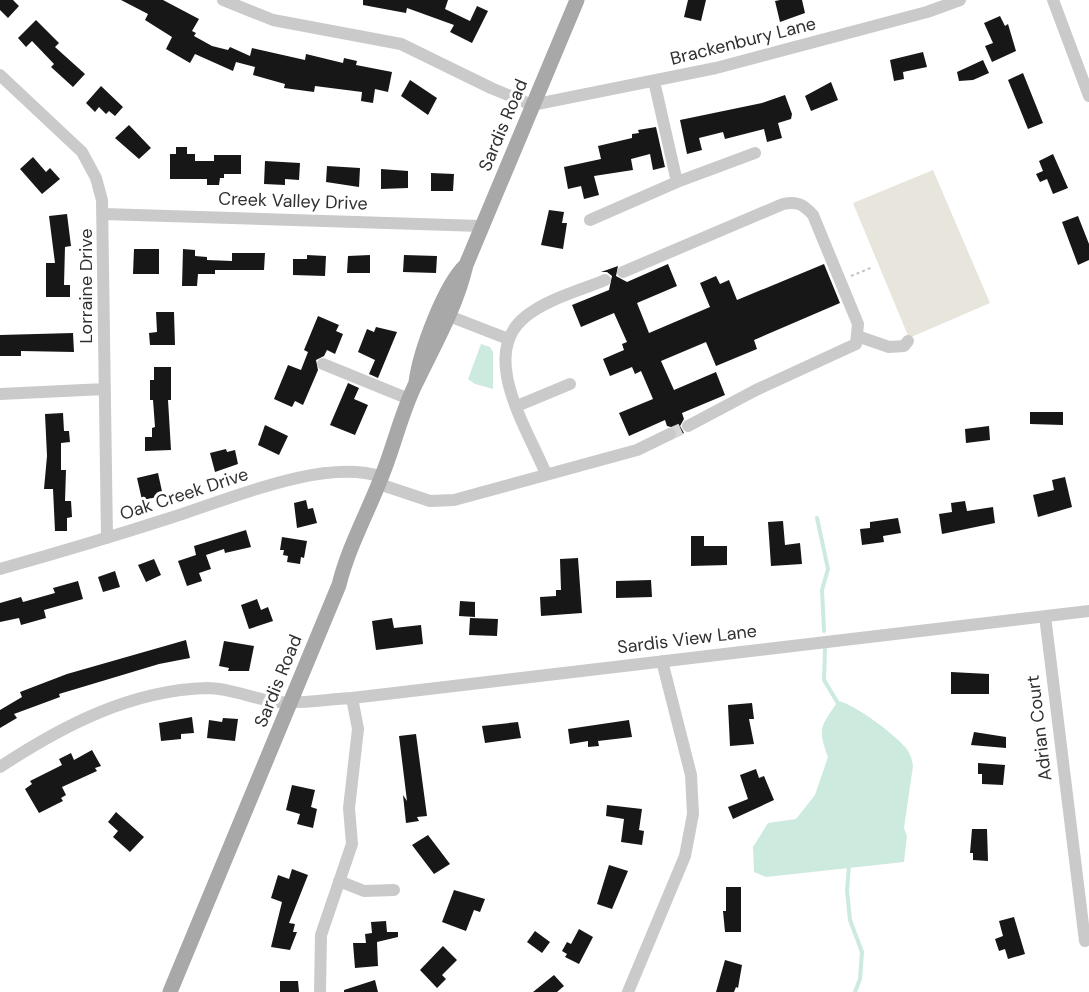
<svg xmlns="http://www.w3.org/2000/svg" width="1089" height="992" font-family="'DM Sans',sans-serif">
<rect width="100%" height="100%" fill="#fff"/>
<path fill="#e8e5dc" d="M933 170 990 303 909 338 853 203Z"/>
<path fill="#cdeadf" d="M481 344 490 347 493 352V389L475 384 468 379Z
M838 701C855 704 894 734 906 748 910 753 912 759 913 766L904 828 907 836 904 862 766 877 754 872 753 847 768 823 796 819 815 795 828 757C817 727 821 727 838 701Z"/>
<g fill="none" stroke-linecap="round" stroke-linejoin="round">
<path stroke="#cdeadf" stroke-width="4" d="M817 518 828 569 822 590 824 631
M825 648 824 680 839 705
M849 865 847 891 850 920 862 952 860 979 855 992"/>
</g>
<path fill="#171717" d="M0 0H13L19 6 8 18 0 10Z
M121 0H163L199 19 192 31 196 33 194 36 212 46 228 50 230 47 250 56 252 48 305 60 306 54 343 63 344 58 357 61 356 65 392 72 388 92 375 89 373 103 361 101 362 92 315 86 314 92 284 88 285 84 253 75 255 67 236 62 233 71 195 54 190 63 166 49 172 37 145 20 148 14Z
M363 0H448L445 9 470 21 477 6 488 11 472 43 450 32 454 25 407 8 406 13 363 5Z
M688 0H706L701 21 684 17Z
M780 0H802L805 13 780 22 775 1Z
M1000 16 1005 26 1008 24 1016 51 992 62 985 46 993 43 984 23Z
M36 20 59 43 55 47 85 74 73 87 51 67 54 64 32 41 26 47 18 38Z
M923 52 927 67 903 72 904 79 894 81 890 60Z
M983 60 989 73 973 80 959 81 957 72Z
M1023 73 1043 123 1028 129 1008 80Z
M410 80 437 98 428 115 401 96Z
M831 82 838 100 811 111 805 96Z
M101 86 123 107 115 116 109 111 106 114 99 107 95 112 86 103Z
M785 95 792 114 791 119 778 123 782 138 767 142 764 129 725 139 723 132 699 138 702 150 687 154 680 120 762 103Z
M129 125 151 148 139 159 115 138Z
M656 127 665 167 653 170 650 154 631 159 633 170 594 176 599 195 584 199 581 186 568 189 564 167 601 159 598 146 632 138V134L639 133 638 130Z
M176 147H187V154H195V161H214V155H241V174H224V178H220L219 185H207V179H170V154H176Z
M1053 154 1068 188 1053 194 1047 179 1040 182 1036 174 1043 171 1039 161Z
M33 157 46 172 50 168 60 179 42 194 20 169Z
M265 161 300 163 299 180 285 179V185L264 184Z
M327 166 360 168 359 187 326 182Z
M381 169 408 171V188L381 189Z
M431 173 454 174 453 191H431Z
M549 210 564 212 562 223H567L563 249 541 245Z
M67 214 71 246 65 247 64 285H70V297H46V263H55L49 216Z
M1078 216 1089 244V260L1078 265 1062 222Z
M134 249H159V274H133Z
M183 249 195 250V256L207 257V260L232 261V253H265L264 270H215V274H198L197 286H182Z
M307 255 326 256 325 276 293 275V259H307Z
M370 255V273H347L348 256Z
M404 255 437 256 436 273 403 272Z
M668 264 677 286 637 303 649 333 710 307 700 283 716 276 720 284 729 280 737 300 824 264 840 303 754 340 757 349 716 366 706 342 661 361 674 390 716 372 725 395 682 413 684 419 680 426 684 433 678 436 675 428 667 426 665 420 629 436 619 413 653 399 641 371 635 374 632 367 610 376 603 359 624 350 622 344 627 342 614 313 581 327 572 305 609 290 612 276 607 272H601L618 266 616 276 627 282Z
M156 312H174L175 345H150L149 333 157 332Z
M318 316 339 325 336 331 343 334 335 354 327 350 324 356 316 360 318 370 303 405 295 401 292 407 274 399 288 365 301 370 308 352 304 350Z
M376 327 397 332 378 378 369 374 375 360 358 352 367 329 374 332Z
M73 333 74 352 21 351V356H0V335Z
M154 367H171V400H168L171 450 145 451V437H152V428L155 427 153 400H150V380H154Z
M348 383 359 388 354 399 368 405 355 435 330 425Z
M1030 412H1063V425L1030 424Z
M63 413 64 431H69L70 442 61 443V470H66L65 501H71L72 517 67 518V531H55L53 489H44L47 456 45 414Z
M265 425 288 436 279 455 258 445Z
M989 426 990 440 966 443 965 429Z
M226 449 227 452 235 450 238 464 215 472 210 453Z
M158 473 163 496 142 500 137 478Z
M1065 477 1072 507 1038 517 1033 495 1054 490 1052 480Z
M306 500 308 509 313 508 317 523 297 528 294 503Z
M965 501 967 511 993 507 995 523 942 534 939 514 952 512 951 503Z
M898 518 901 533 883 536 884 542 862 545 860 529 870 528V522Z
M783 521 785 545 800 543 802 564 771 566 768 522Z
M246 530 251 547 225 553 224 549 206 555 211 569 199 573 202 581 187 586 178 561 196 555 194 546Z
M691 536H704V546H727V565L691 566Z
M282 537 307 541 304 558 301 557 300 564 287 562 288 556 283 555 284 550H280Z
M578 558 582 613 541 616 540 597 556 596V590H561L560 559Z
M154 559 161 575 146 582 138 565Z
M115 571 120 587 103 592 98 577Z
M651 580 652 597 616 598V581Z
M78 581 83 599 44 610 46 618 21 625 19 618 0 622V603L21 597 23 602 55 593 53 588Z
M257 599 261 610 268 607 273 621 249 629 241 605Z
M460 601 475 602V617L459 616Z
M392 618 394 628 421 625 423 644 376 650 372 621Z
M470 618 498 619 497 636 469 635Z
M186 640 190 658 159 664 59 694 60 697 14 714 17 718 0 728V710L22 697 20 692 67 674Z
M224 641 254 646 249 671H228L229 668 219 666Z
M951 672 989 674V694H951Z
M752 703 754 719H749L754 744 730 746 728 705Z
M192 717 194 733 181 734V739L161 741 159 723Z
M223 718 238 719 235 741 207 738 209 720 222 722Z
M629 720 632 737 598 741 599 746 588 747V741L570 744 568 729Z
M518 722 521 738 485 743 482 726Z
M974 732 1006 737V748L971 745Z
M416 734 427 816 417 817 419 821 406 823 403 795 407 801 399 736Z
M92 750 101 766 95 768 97 771 62 787 66 795 61 798 63 801 39 813 25 789 32 784 30 781 62 765 59 759 71 753 74 760Z
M978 763 1005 765 1003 785 982 784V774H978Z
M756 769 759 778 764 776 774 800 733 819 728 807 748 799 740 775Z
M292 785 315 790 311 807 317 809 313 828 297 824 300 814 286 810Z
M607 805 642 809 639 830 644 831 642 845 621 842 624 819 606 816Z
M116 812 144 837 130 852 113 837 118 831 108 822Z
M972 829H987L988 861 973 860V853H970Z
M428 835 450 864 434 874 412 845Z
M609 865 628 871 612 909 597 904Z
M292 869 308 875 289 923 295 924 293 932H297L290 950 271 947 282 902 271 898 278 875 289 879Z
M726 887H741V932H725L723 911H726Z
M454 890 485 899 480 912 474 910 466 931 442 922Z
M1014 917 1025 954 1008 959 1005 949 999 951 995 939 1003 936 999 921Z
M386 921 387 932H398V937L377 942 378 966 355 968 353 943H366L365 934 372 933 371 922Z
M579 929 593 937 579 964 565 957 567 954 562 951 567 942 571 944Z
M535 931 550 942 542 953 527 942Z
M443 946 457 960 442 975 446 979 437 988 420 970Z
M725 960 742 965 738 988 736 987 734 992H716Z
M554 975 564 986 557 992H533Z
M375 980 378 992H344V990Z
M280 981H298L299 992H280Z"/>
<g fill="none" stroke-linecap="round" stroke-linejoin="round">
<path stroke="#d6d6d6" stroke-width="12" stroke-dasharray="12 6" stroke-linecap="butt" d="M670 434 688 426"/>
<path stroke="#c4c4c4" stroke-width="2" stroke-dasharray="3 3" stroke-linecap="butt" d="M851 276 873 267"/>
<path stroke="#cacaca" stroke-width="12" d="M223 0 273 20 401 44 491 88 532 105 716 68 927 12 960 0
M1053 0 1089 96
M0 75 82 152 96 178 102 200 107 538
M654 81 677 182
M103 214 481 226
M590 220 677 182 755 153
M623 272 783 204C797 201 803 204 813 215L858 324 856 344 756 390 688 426
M449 316 508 339
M857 336 889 347 904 346 908 341
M323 364 409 399
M0 394 105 389
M517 406 570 384
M546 474C528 430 478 355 525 317 547 299 579 291 605 280
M379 484 430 501 454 500 637 450 670 434
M0 569C57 553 114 536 170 518 228 500 323 457 382 477
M1045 616 1085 941
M0 767C62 726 131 690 207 688 232 688 255 700 279 702 303 704 328 699 352 698L1089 611
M339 881 364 891 394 890
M320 992 321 935 352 844 349 808 358 729 352 698
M628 992 685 856 693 814 691 775 662 661"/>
<path stroke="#a8a8a8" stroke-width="15" d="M466 265 577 0
M170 992 339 585C348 548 367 514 381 478 394 447 401 413 416 383 434 345 456 308 466 265 444 286 420 352 416 382"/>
</g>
<g text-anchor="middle" stroke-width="6" stroke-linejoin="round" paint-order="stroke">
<g font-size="18" fill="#303030" stroke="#fff">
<text transform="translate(743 41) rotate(-14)" y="6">Brackenbury Lane</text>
<text transform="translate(503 125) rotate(-67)" y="6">Sardis Road</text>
<text transform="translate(293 201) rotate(2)" y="6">Creek Valley Drive</text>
<text transform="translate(86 286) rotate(-90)" y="6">Lorraine Drive</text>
<text transform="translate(184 494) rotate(-18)" y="6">Oak Creek Drive</text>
<text transform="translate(687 639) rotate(-7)" y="6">Sardis View Lane</text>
<text transform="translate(278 681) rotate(-68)" y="6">Sardis Road</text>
<text transform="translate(1039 728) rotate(-97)" y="6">Adrian Court</text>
</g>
</g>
</svg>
